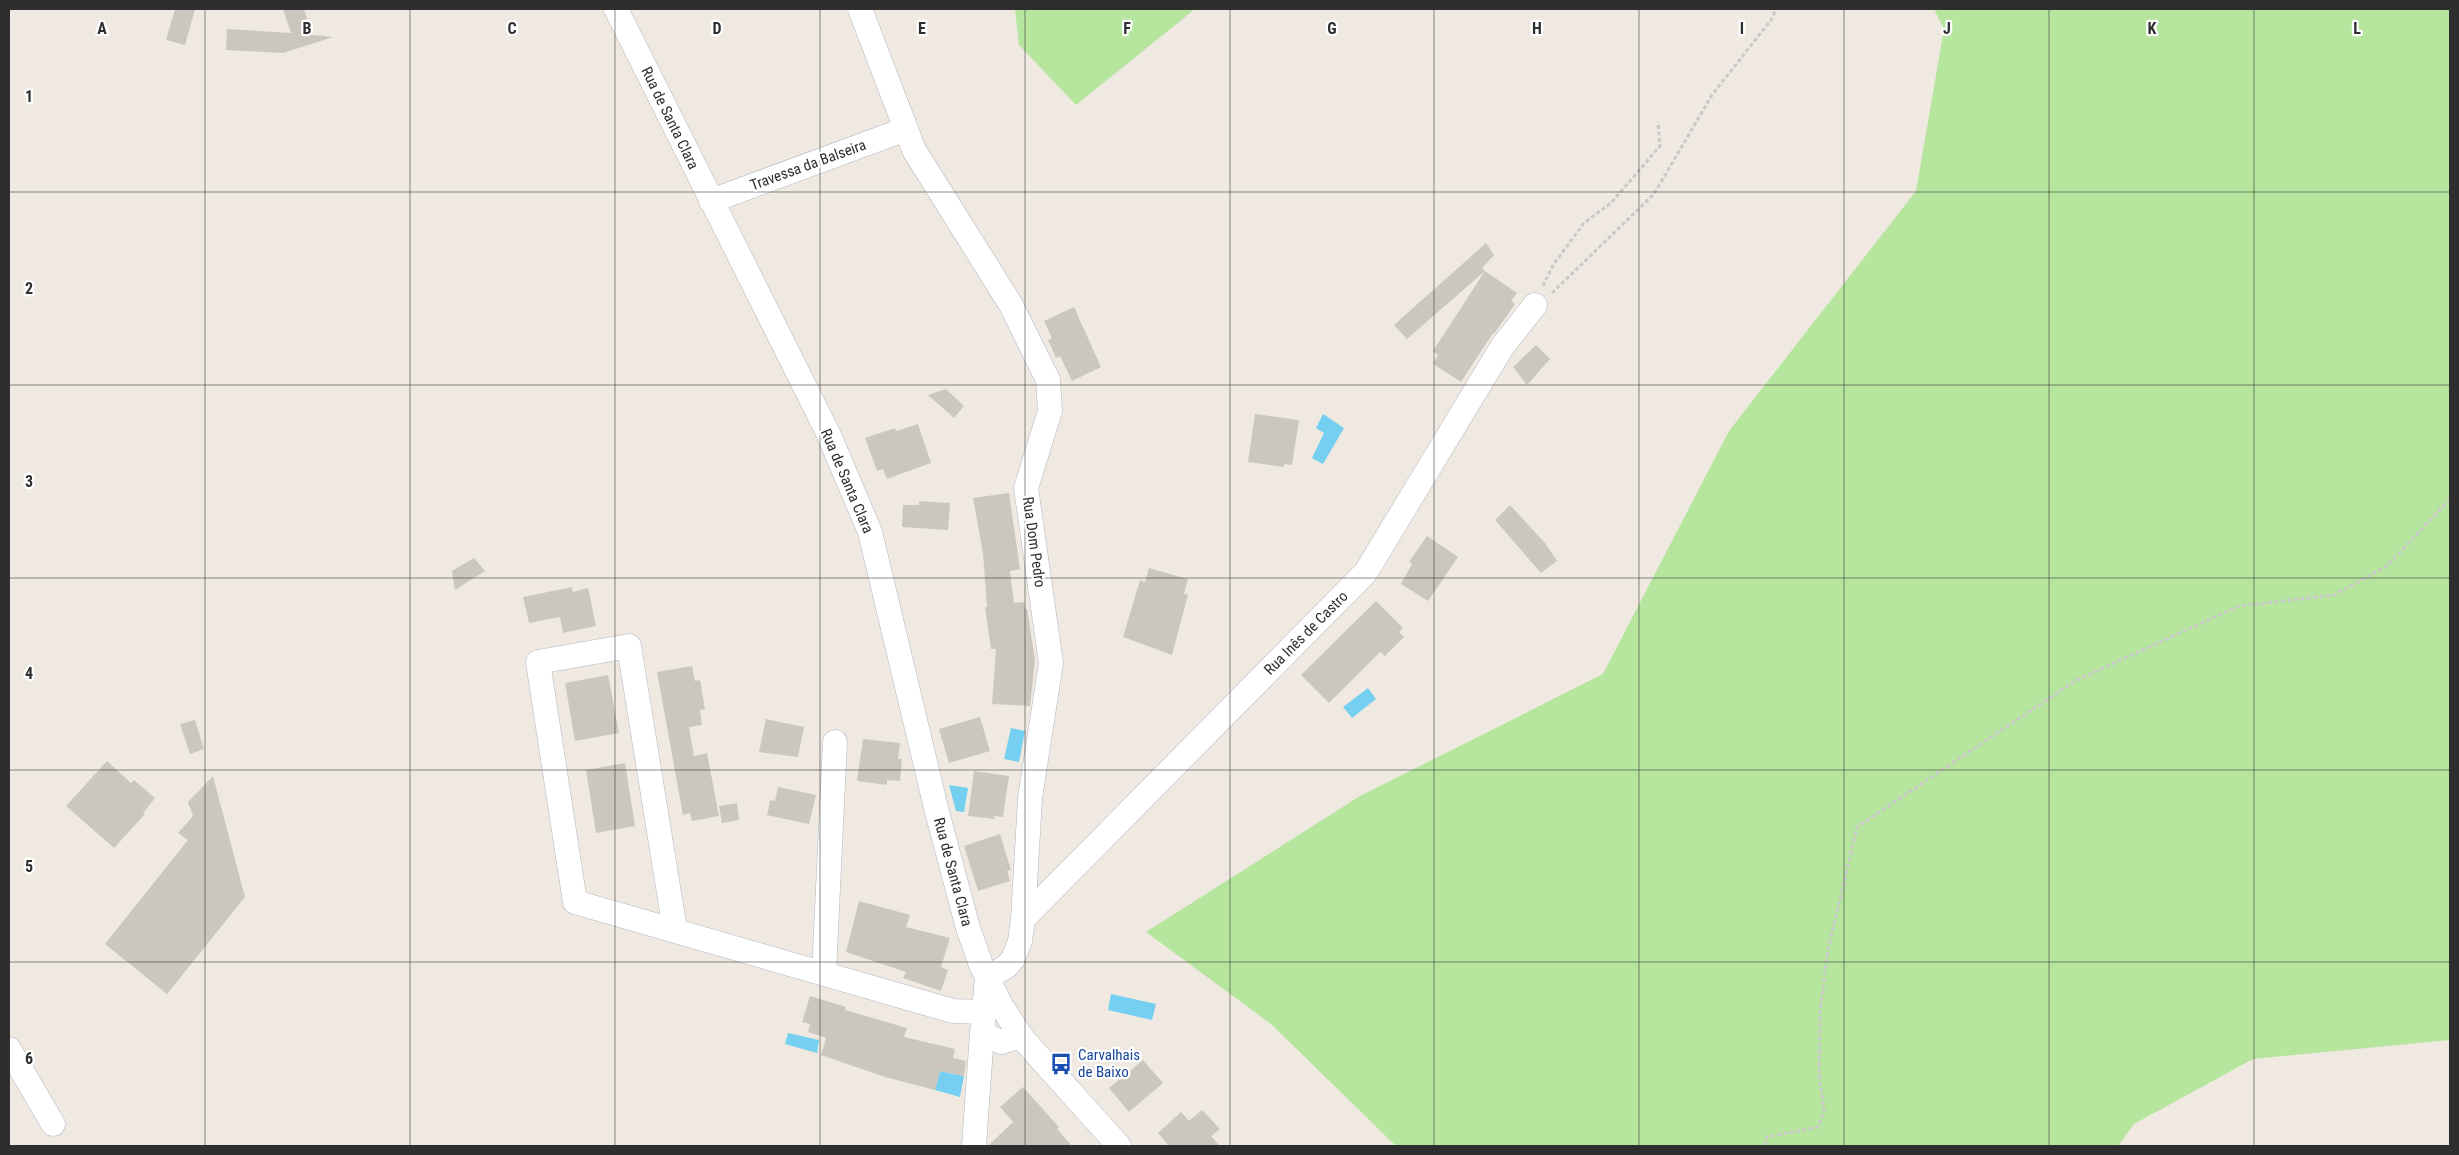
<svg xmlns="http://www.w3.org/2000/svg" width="2459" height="1155" font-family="'Roboto Condensed',sans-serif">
<rect width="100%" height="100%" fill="#efe9e1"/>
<path fill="#b6e59e" d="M1015 9H1195L1076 105 1019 45Z
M1934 9H2450V1040L2253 1059 2134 1124 2118 1146H1396L1271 1024 1146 932 1360 796 1603 674 1729 431 1916 191 1944 29Z"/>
<path fill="#75cff0" d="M1323 414 1344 428 1323 464 1312 458 1324 433 1316 428Z
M1368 688 1376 699 1352 718 1343 707Z
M1011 728 1025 731 1019 762 1004 759Z
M949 785 968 788 964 812 956 811Z
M1111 994 1156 1004 1152 1020 1108 1010Z
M788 1033 819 1040 817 1053 785 1044Z
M940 1071 964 1076 960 1097 935 1090Z"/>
<path fill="#cbc7bf" d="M175 9H195L185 45 166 40Z
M283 9H304L312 35 333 37 283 53 226 50 227 29 291 33Z
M1486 243 1494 255 1482 268 1485 271 1407 339 1394 325Z
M1485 271 1517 293 1511 301 1515 304 1494 334 1493 333 1461 382 1433 364 1438 355 1433 351Z
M1074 307 1101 367 1072 381 1060 356 1056 358 1048 340 1052 338 1044 321Z
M1536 345 1550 359 1527 385 1513 367Z
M946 389 964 406 954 418 928 395Z
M1255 414 1299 420 1292 465 1284 464V467L1248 462Z
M918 424 931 463 887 479 883 469 877 471 865 438 895 428 896 431Z
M1009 493 1020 569 1010 571 1014 603 1024 602 1025 609H1027L1035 660 1030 706 992 704 996 649H991L985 607H987L983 553 973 498Z
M919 501 950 503 948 530 902 527 903 505H919Z
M1510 505 1545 543 1557 561 1541 573 1495 520Z
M1427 536 1458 557 1428 601 1401 584 1412 564 1409 562Z
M474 558 485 571 455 590 452 571Z
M1149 568 1188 579 1184 594 1188 595 1172 655 1123 637 1140 580 1145 582Z
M572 587 573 592 588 588 596 626 563 633 560 617 529 623 523 597Z
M1376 601 1403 628 1399 632 1404 637 1385 656 1380 652 1329 703 1301 675Z
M692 666 695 681 700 680 705 709 700 710 702 725 689 727 694 756 707 753 719 816 692 821 690 813 683 815 657 672Z
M608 675 619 733 575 741 565 683Z
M980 717 990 751 949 763 939 729Z
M766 719 804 727 798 757 759 752Z
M195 720 204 749 190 754 180 724Z
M863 739 900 743 898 759H902L900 781 887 780V785L857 781Z
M107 761 131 783 134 780 155 798 143 813 145 814 114 848 66 806Z
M625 763 635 826 596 833 586 770Z
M974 771 1009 776 1003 817 994 816 995 819 968 816Z
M213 776 245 897 167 994 105 944 188 840 178 833 193 816 188 802Z
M778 787 816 795 809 824 767 815 770 800 775 801Z
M737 803 739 820 722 823 719 806Z
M1000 834 1011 870 1007 871 1010 881 978 891 964 846Z
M859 901 910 915 906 927 950 938 941 967 948 970 941 991 903 978 906 972 846 952Z
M810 996 846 1007 845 1010 907 1028 904 1037 955 1049 953 1058 966 1061 964 1076 940 1071 935 1090 885 1077 821 1055 826 1038 808 1032 810 1024 802 1022Z
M1143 1060 1163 1083 1129 1112 1109 1088Z
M1023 1087 1059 1127 1057 1129 1072 1146H988L1013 1122 1000 1107Z
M1202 1110 1220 1129 1211 1136 1220 1146H1169L1158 1133 1181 1112 1189 1121Z"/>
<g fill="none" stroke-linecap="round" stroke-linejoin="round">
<g stroke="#b4b7c1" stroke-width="25">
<path id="minor" d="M616 9 828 433 870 532 937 812 968 928 981 965 1002 1007 1023 1039 1119 1146
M860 9 914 150 1011 305 1048 380 1050 411 1026 488 1051 663 1030 798 1023 919 1020 941 1013 959 1007 966 987 978 982 1033 1001 1042 1021 1036
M711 201 906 129
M1023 919 1366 572 1502 347 1535 305
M675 930 629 646 538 662 575 902 953 1011 982 1012
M824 972 835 742
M9 1049 53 1124
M974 1146 982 1033"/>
</g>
<path stroke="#c9c9c9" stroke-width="3" stroke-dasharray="4 2.5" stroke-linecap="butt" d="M1543 286 1553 265 1584 223 1611 203 1660 146 1658 122
M1552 293 1654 194 1712 95 1771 20 1776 9
M1765 1146 1767 1137 1818 1127 1824 1111 1819 1073 1820 1011 1828 950 1857 827 2075 681 2239 606 2334 595 2387 566 2450 499"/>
<use href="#minor" stroke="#fff" stroke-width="24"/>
</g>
<path fill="none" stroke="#2e2e2e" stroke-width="1" stroke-opacity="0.55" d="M205 9V1146M410 9V1146M615 9V1146M820 9V1146M1025 9V1146M1230 9V1146M1434 9V1146M1639 9V1146M1844 9V1146M2049 9V1146M2254 9V1146M9 192H2450M9 385H2450M9 578H2450M9 770H2450M9 962H2450"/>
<defs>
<g id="bus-bare" transform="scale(1.725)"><path d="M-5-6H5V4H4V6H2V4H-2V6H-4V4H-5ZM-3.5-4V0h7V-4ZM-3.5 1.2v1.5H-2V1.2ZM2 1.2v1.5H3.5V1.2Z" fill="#1a4fb4" stroke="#fff" stroke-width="2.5" paint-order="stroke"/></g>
</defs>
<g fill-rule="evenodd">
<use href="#bus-bare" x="1061" y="1064"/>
</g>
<g text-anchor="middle" stroke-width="4.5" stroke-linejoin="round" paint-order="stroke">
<g font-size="15" fill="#2e2e2e" stroke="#fff">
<text transform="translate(670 118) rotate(64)" y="5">Rua de Santa Clara</text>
<text transform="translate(808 165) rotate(-20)" y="5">Travessa da Balseira</text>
<text transform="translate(847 481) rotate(67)" y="5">Rua de Santa Clara</text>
<text transform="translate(1034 542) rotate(82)" y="5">Rua Dom Pedro</text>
<text transform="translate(1306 633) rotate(-45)" y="5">Rua Inês de Castro</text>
<text transform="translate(953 872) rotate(75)" y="5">Rua de Santa Clara</text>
</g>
<g font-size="15" fill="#164399" stroke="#fff" text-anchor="start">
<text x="1078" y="1060">Carvalhais<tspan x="1078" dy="17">de Baixo</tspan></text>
</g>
</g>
<g font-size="16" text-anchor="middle" font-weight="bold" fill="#2e2e2e" stroke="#fff" stroke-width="4.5" stroke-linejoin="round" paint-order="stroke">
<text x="102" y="34">A</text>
<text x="307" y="34">B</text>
<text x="512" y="34">C</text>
<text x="717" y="34">D</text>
<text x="922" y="34">E</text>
<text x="1127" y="34">F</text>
<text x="1332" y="34">G</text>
<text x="1537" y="34">H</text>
<text x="1742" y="34">I</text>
<text x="1947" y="34">J</text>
<text x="2152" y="34">K</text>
<text x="2357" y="34">L</text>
<text x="29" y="102">1</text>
<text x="29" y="294">2</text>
<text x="29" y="487">3</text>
<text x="29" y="679">4</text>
<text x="29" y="872">5</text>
<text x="29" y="1064">6</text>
</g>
<rect width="2459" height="1155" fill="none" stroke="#2e2e2e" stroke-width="20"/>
</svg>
